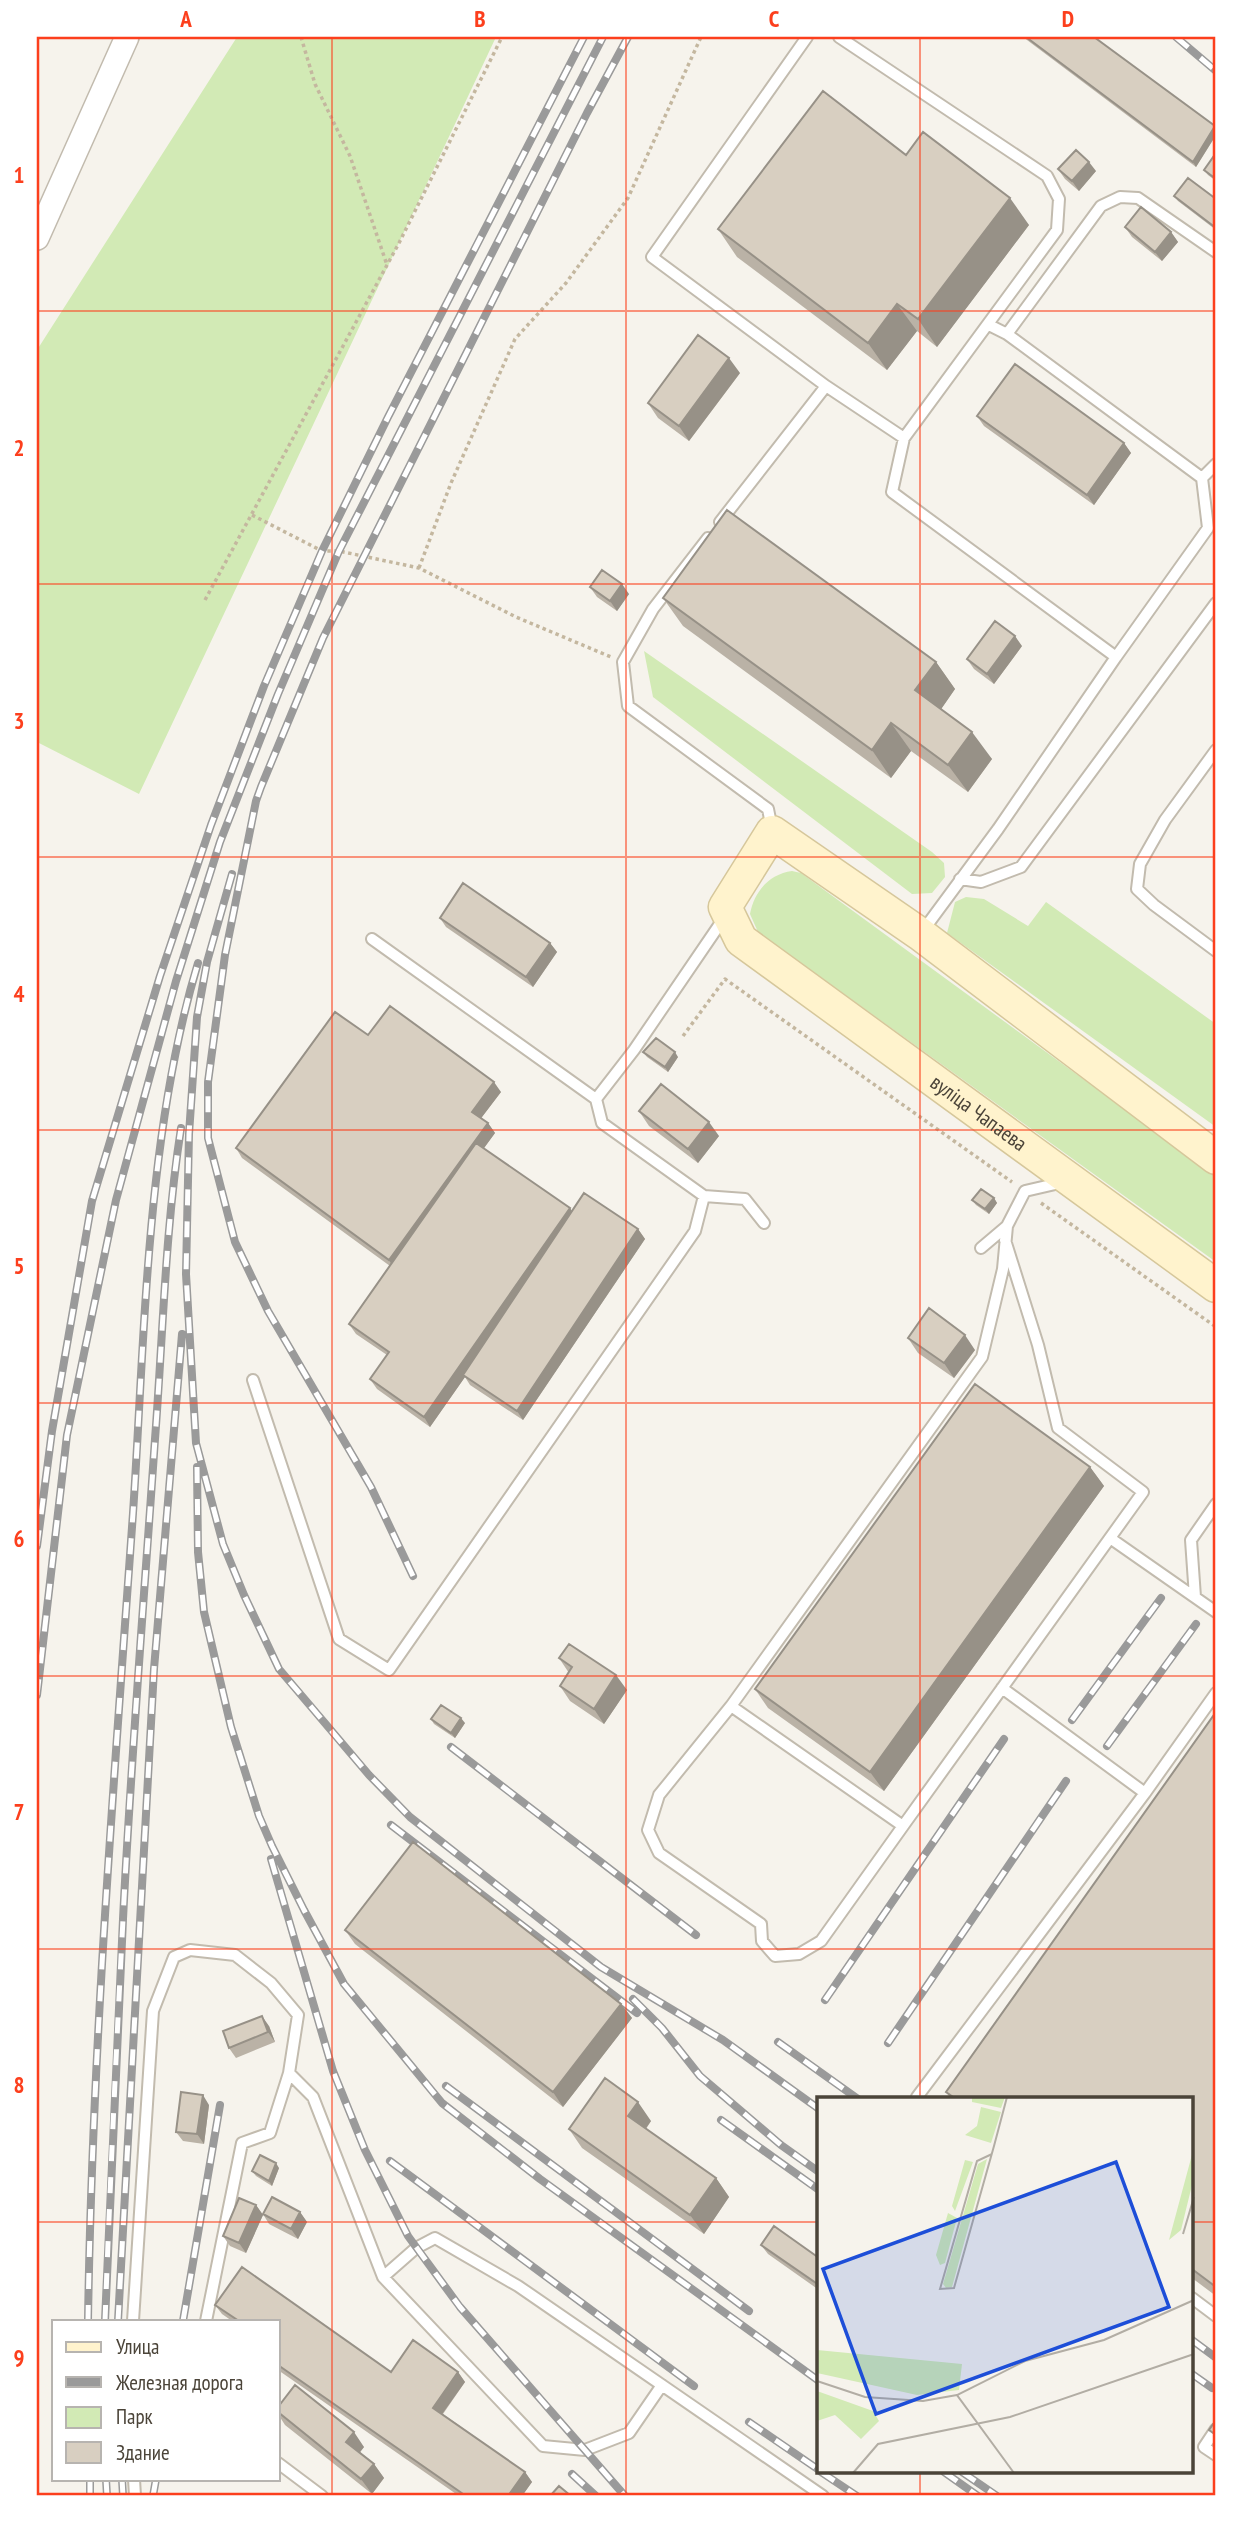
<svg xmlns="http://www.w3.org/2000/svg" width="1253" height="2533" font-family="'PT Sans Narrow',sans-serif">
<rect width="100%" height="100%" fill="#f6f3ec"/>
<path fill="#d2eab5" d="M237 37H496L139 794 37 742V350Z
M644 651 932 852 944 863 945 877 932 893 912 894 653 697Z
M792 871 801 873 1216 1176V1262L758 932 750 914C754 892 769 874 792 871Z
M966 897 984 899 1028 926 1046 902 1216 1024V1127L947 933 955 902Z"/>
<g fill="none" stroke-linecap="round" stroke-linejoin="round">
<g stroke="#c2bbae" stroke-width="14">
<path id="lane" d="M807 37 652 257 826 386 904 438 1057 230 1059 199 1047 176 839 37
M989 325 1007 334 1202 478 1216 464
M1007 334 1101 206 1120 197 1138 198 1216 252
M904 438 892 492 1116 657 1208 528 1202 478
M720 522 826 386
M708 538 653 609 623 662 628 706 768 809 772 829
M1216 750 1165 820 1140 864 1137 889 1154 905 1216 951
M960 879 981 882 1021 867 1216 603
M922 932 998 829 1116 657
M372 939 596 1099 634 1050 724 918
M596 1099 602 1123 704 1196 745 1199 764 1223
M1005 1240 1038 1345 1058 1428 1143 1492 903 1826 731 1706 982 1357 1003 1269 1007 1226
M981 1248 1007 1226 1025 1191 1064 1182
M253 1380 339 1639 389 1670 695 1231 704 1196
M1110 1538 1216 1612
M1195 1597 1191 1540 1216 1504
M731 1706 659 1795 648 1830 659 1853 761 1924 762 1941 775 1956 799 1954 821 1941 903 1826
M1145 1793 1216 1693
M289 2073 313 2097 383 2277
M919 2099 917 2097 1145 1793 1002 1688
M1192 2298 1216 2316
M133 2321 153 2011 174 1957 190 1950 235 1955 271 1983 298 2015 289 2073 270 2133 242 2143 206 2321
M662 2385 629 2433 585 2450 543 2446 383 2277 416 2248 435 2238 518 2286 823 2496
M1216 2429 1204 2447 1216 2455
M278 2463 322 2496
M134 2479 135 2496"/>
</g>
<g stroke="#c2bbae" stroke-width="26">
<path id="street" d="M37 238 127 37"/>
</g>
<g stroke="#d6c79b" stroke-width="35">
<g id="secondary">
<path id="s1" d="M1216 1158 920 934 772 832 725 907 741 940 1216 1286"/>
</g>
</g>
<path stroke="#c4b79f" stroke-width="3.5" stroke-dasharray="3.5 3.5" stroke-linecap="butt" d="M301 37 315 84 350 156 387 265
M252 515 322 551H339L419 568 516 617 611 657
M419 568 451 483 515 339 566 283 628 198 701 37
M205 600 399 243 502 37
M683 1036 725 979 1012 1182
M1041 1203 1216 1327"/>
<use href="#lane" stroke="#fff" stroke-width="10"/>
<use href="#street" stroke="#fff" stroke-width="23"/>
<use href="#secondary" stroke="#fff3cd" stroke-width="32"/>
<g stroke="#9a9a9a" stroke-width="8">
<path id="rail" d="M1176 37 1216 71
M232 874 207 962 197 1017 189 1134 186 1274 196 1443 223 1544 244 1595 279 1669 369 1775 410 1817 601 1967 723 2040 819 2109
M197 1467 198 1552 204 1612 231 1727 259 1816 272 1846 304 1910 344 1984 442 2103 540 2179 819 2381
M37 1546 52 1431 92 1201 160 976 211 825 264 686 322 551 388 417 584 37
M413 1576 371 1487 268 1311 235 1242 208 1138V1082L225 955 256 801 261 787 323 638 587 113 628 37
M37 1695 67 1435 116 1200 176 981 220 842 278 694 339 551 603 37
M1072 1720 1161 1598
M1107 1746 1196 1624
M451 1747 696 1935
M391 1825 637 2013
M271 1859 333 2071 365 2150 408 2236 460 2307 625 2496
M633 1999 662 2028 700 2076 781 2145 819 2172
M825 2000 1004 1739
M778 2042 858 2099
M888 2043 1066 1781
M446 2086 749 2311
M721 2120 819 2190
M390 2161 694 2386
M88 2321C92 2051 114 1782 133 1513 145 1334 146 1135 198 963
M105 2321C110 2187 116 2053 123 1919 131 1759 144 1599 155 1439 163 1335 165 1231 181 1128
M118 2321 154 1669 182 1334
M183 2321 220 2105
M1192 2340 1215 2357
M1192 2374 1212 2388
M749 2422 819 2470
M821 2472 857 2496
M944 2472 978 2496
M962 2472 997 2496
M572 2474 596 2496
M90 2479V2496
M106 2479 107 2496
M122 2479 123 2496
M153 2496 156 2479"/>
</g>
<use href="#rail" stroke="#fff" stroke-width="5" stroke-dasharray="16" stroke-linecap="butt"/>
</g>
<path fill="#bab2a6" d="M1023 37H1094L1215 126 1216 135 1196 167Z
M1216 153V181L1208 175 1204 170Z
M906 155 1029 225 937 347 917 331 887 370 737 257 718 229Z
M1058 169 1096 171 1079 191 1065 179Z
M1174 196 1216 199V230L1178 201Z
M1125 227 1171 232 1178 242 1162 261 1132 237Z
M740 373 689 441 658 418 648 403Z
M977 416 1124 443 1131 453 1094 505 984 426Z
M590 587 629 594 617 611 597 597Z
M663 598 936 662 955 689 941 709 992 759 968 792 911 751 891 778 683 626Z
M1022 646 994 684 974 669 967 659Z
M440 918 550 943 557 952 533 987 446 927Z
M368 1035 501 1092 481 1118 488 1123 495 1133 484 1148 570 1208 572 1212 638 1229 645 1239 523 1420 470 1385 465 1377 430 1427 377 1389 370 1379 387 1355 356 1334 349 1324 390 1266 242 1158 236 1148Z
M643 1052 678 1057 668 1072 647 1057Z
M639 1111 719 1136 698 1163 649 1126Z
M994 1198 997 1203 989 1214 976 1205 972 1200Z
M908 1338 975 1350 954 1378 918 1353Z
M1090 1467 1104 1486 884 1791 768 1708 755 1689Z
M559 1658 627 1690 604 1724 570 1701 560 1686 569 1673Z
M1216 1712V2296L1192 2278V2099H951L946 2092Z
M431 1719 465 1723 455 1738 434 1724Z
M345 1930 621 2004 632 2018 563 2107 355 1944Z
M269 2026 275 2042 236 2058 229 2048Z
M209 2105 204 2144 183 2141 176 2132Z
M651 2121 646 2129 716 2178 729 2197 704 2234 582 2148 569 2129Z
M279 2168 272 2186 256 2176 252 2171Z
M256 2205 263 2215 246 2253 230 2246 223 2236Z
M300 2212 307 2222 298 2239 269 2224 263 2214Z
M761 2245 819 2258V2290L768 2254Z
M242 2267 391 2372 413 2340 458 2372 465 2382 443 2414 525 2472 532 2482 522 2496H459L278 2370V2321H232L222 2314 215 2305Z
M278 2407 364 2447 360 2452 374 2464 384 2478 372 2494 285 2425 278 2414Z"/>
<path fill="#979187" d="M1215 126 1216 135 1196 167 1193 162Z
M1089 162 1096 171 1079 191 1072 181Z
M1010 198 1029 225 937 347 918 319Z
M1171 232 1178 242 1162 261 1155 252Z
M897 304 917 331 887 370 868 343Z
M729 358 740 373 689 441 679 426Z
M1124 443 1131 453 1094 505 1087 495Z
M622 584 629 594 617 611 610 601Z
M1015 636 1022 646 994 684 987 674Z
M936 662 955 689 935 718 915 690Z
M891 723 911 751 891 778 872 750Z
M972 732 992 759 968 792 948 765Z
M550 943 557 952 533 987 526 977Z
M675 1052 678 1057 668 1072 665 1067Z
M494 1082 501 1092 479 1121 472 1112Z
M709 1122 719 1136 698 1163 688 1149Z
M488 1123 495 1133 395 1270 389 1260Z
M994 1198 997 1203 989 1214 985 1209Z
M570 1208 576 1218 463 1375 465 1377 430 1427 424 1417Z
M638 1229 645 1239 523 1420 517 1411Z
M965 1335 975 1350 954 1378 944 1363Z
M1090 1467 1104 1486 884 1791 870 1772Z
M616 1675 627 1690 604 1724 594 1709Z
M461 1718 465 1723 455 1738 451 1733Z
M621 2004 632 2018 563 2107 553 2092Z
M262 2016 269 2026 275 2042 268 2032Z
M203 2095 209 2105 204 2144 197 2134Z
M638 2102 651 2121 641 2135 628 2116Z
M276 2163 279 2168 272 2186 269 2181Z
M716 2178 729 2197 704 2234 690 2215Z
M256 2205 263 2215 246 2253 239 2243Z
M300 2212 307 2222 298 2239 291 2229Z
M458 2372 465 2382 440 2417 433 2408Z
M354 2432 364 2447 357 2456 346 2442Z
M374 2464 384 2478 372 2494 361 2479Z
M525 2472 532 2482 522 2496H508Z"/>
<path fill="#d8cfc1" stroke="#979187" stroke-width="2" d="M1026 37H1094L1215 126 1193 162Z
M823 91 906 155 923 132 1010 198 918 319 897 304 868 343 718 229Z
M1076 150 1089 162 1072 181 1058 169Z
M1216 153V179L1204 170Z
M1188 178 1216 199V228L1174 196Z
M1141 207 1171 232 1155 252 1125 227Z
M698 335 729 358 679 426 648 403Z
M1015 364 1124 443 1087 495 977 416Z
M727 510 936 662 915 690 972 732 948 765 891 723 872 750 663 598Z
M602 570 622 584 610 601 590 587Z
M995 621 1015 636 987 674 967 659Z
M463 883 550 943 526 977 440 918Z
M390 1006 494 1082 472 1112 488 1123 389 1260 236 1148 335 1012 368 1035Z
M656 1038 675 1052 665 1067 643 1052Z
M661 1084 709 1122 688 1149 639 1111Z
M476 1143 570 1208 424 1417 370 1379 389 1352 349 1324Z
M981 1189 994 1198 985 1209 972 1200Z
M584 1193 638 1229 517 1411 463 1375Z
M929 1308 965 1335 944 1363 908 1338Z
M975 1384 1090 1467 870 1772 755 1689Z
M569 1644 616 1675 594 1709 560 1686 572 1667 559 1658Z
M441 1705 461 1718 451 1733 431 1719Z
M1216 1712V2287L1192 2269V2099H956L946 2092Z
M413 1842 621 2004 553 2092 345 1930Z
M262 2016 268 2032 229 2048 223 2031Z
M605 2078 638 2102 628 2116 716 2178 690 2215 569 2129Z
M181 2092 203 2095 197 2134 176 2132Z
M260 2155 276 2163 269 2181 252 2171Z
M272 2197 300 2212 291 2229 263 2214Z
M239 2198 256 2205 239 2243 223 2236Z
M774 2226 819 2258V2285L761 2245Z
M242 2267 391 2372 413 2340 458 2372 433 2408 525 2472 508 2496H466L278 2365V2321H239L215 2305Z
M295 2385 354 2432 346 2442 374 2464 361 2479 278 2412V2407Z
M1216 2420V2435L1209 2430Z
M559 2486 571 2496H550Z"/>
<path fill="none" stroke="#fc3f1d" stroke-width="2" stroke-opacity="0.55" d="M332 37V2496M626 37V2496M920 37V2099M37 311H1216M37 584H1216M37 857H1216M37 1130H1216M37 1403H1216M37 1676H1216M37 1949H1216M37 2222H819M1192 2222H1216M920 2472V2496"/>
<g text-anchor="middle" stroke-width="7" stroke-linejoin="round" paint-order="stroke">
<g font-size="21" fill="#4b4439" stroke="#fff">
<text dy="7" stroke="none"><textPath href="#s1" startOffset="970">вуліца Чапаева</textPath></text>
</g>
</g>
<g transform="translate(817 2097)">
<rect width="376" height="376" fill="#f6f3ec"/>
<path d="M155 0H188L184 11 155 5ZM164 10 184 15 174 46 148 38 160 29ZM376 54V84L364 133 352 143ZM170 62 135 190 129 191 126 187 161 67ZM148 63 156 65 138 114 135 109ZM131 116 140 121 128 166 123 168 119 158ZM0 253 145 267 142 293 100 298 0 276ZM0 294 56 314 62 324 44 342 18 318 0 324Z" fill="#d2eab5"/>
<path fill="none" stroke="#b2ada4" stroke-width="2" d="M175 57 160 64 123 192 137 191 177 49 190 0M366 137 377 100M0 284 48 300 106 304 140 298M36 376 61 347 193 320 377 257M197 376 140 298 208 264 287 243 377 203"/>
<path fill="#1d4ed8" fill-opacity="0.15" stroke="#1d4ed8" stroke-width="3.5" d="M299 65 352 210 59 317 6 172Z"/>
<rect width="376" height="376" fill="none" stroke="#4b4439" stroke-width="3.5"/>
</g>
<rect width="1253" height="2533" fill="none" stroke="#ffffff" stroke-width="77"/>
<rect x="52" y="2320" width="228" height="161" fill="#ffffff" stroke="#b7b4b0" stroke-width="2"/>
<rect x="66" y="2342" width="35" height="10" fill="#fff3cd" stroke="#b7b4b0" stroke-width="2"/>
<text x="116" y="2354" font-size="21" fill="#4b4439">Улица</text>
<rect x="66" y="2377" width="35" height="10" fill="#9a9a9a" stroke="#b7b4b0" stroke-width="2"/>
<text x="116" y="2390" font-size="21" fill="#4b4439">Железная дорога</text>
<rect x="66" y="2407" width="35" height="21" fill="#d2eab5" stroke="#b7b4b0" stroke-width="2"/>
<text x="116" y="2424" font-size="21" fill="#4b4439">Парк</text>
<rect x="66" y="2442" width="35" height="21" fill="#d8cfc1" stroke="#b7b4b0" stroke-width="2"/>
<text x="116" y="2460" font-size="21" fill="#4b4439">Здание</text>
<rect x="38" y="38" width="1176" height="2456" fill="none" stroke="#fc3f1d" stroke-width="2.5"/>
<g font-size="23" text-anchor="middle" font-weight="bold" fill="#fc3f1d">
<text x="186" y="27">A</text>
<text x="480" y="27">B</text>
<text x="774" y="27">C</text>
<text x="1068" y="27">D</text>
<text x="19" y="183">1</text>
<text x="19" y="456">2</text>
<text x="19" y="729">3</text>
<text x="19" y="1002">4</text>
<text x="19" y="1274">5</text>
<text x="19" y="1547">6</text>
<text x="19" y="1820">7</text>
<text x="19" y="2093">8</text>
<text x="19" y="2366">9</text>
</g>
</svg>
